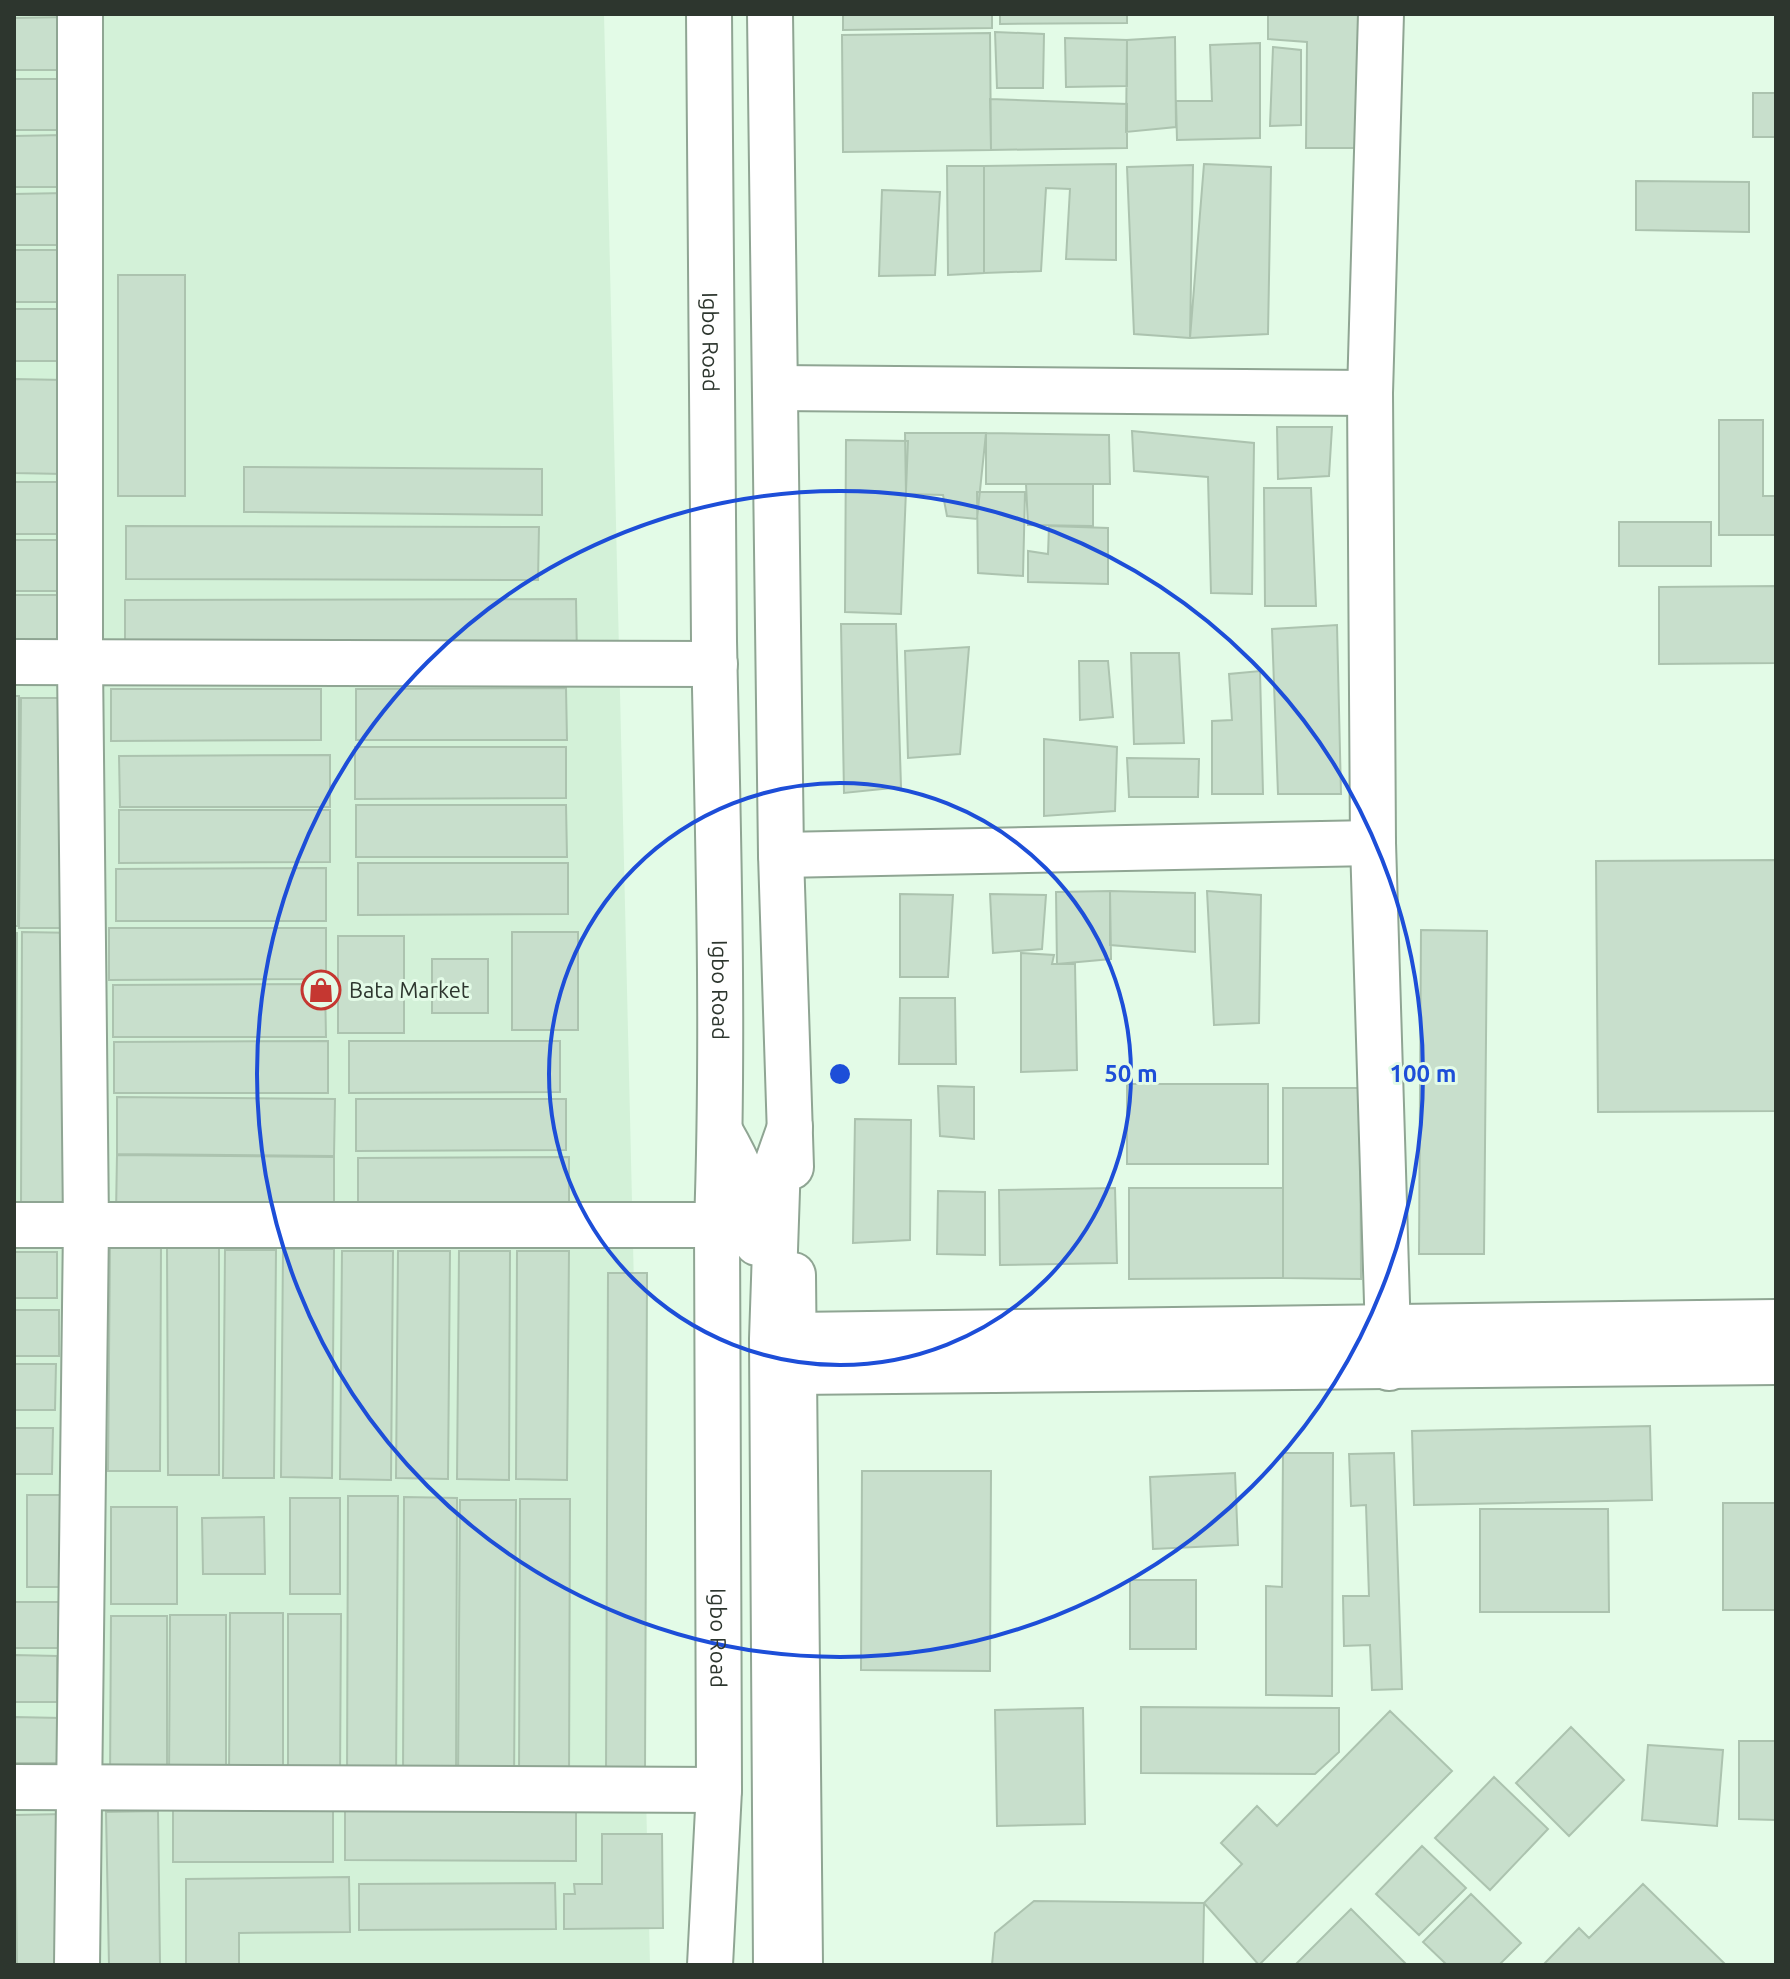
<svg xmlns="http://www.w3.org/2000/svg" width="1790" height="1979" font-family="Ubuntu,sans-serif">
<rect width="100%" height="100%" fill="#e3fbe7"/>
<path fill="#d3f1d8" d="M14 14H604L650 1965H14Z"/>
<path fill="#c8dfcc" stroke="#acc3af" stroke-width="2" d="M843 14H992V28L843 30Z
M1000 14H1127V23L1000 24Z
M1268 14H1366L1362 148H1306L1307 42 1268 39Z
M68 17V70H14V18Z
M995 32 1044 34 1043 88H997Z
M990 33 991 150 843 152 842 35Z
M1175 37 1176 127 1126 132 1127 40Z
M1065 38 1127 40V86L1066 87Z
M1260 43V138L1177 140 1176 101H1212L1210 45Z
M1273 47 1301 50V125L1270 126Z
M14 79H66V130H14Z
M1753 93H1776V137H1753Z
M990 99 1127 104V148L991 150Z
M64 135V187H14V136Z
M1116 164V260L1066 259 1070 189 1046 188 1041 271 984 273V166Z
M1204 164 1271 167 1268 334 1190 338Z
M1193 165 1190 338 1134 334 1127 167Z
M947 166H984V273L948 275Z
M1636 181 1749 182V232L1636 230Z
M882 190 940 192 935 275 879 276Z
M65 193 66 245H14V194Z
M14 250H64V302H14Z
M118 275H185V496H118Z
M14 309H62V361H14Z
M14 379 64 380 63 474 14 473Z
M1719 420H1763V496H1776V535H1719Z
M1277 427H1332L1329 476 1278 479Z
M1132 431 1254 443 1252 594 1211 593 1208 477 1134 471Z
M905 433H986L977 519 947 516 943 495 906 494Z
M986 433 1109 435 1110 484H986Z
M846 440 908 441 901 614 845 612Z
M244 467 542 469V515L244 512Z
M14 482H57V534H14Z
M1026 484H1093V526L1028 525Z
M1264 488H1311L1316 606H1265Z
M977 492H1025L1023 576 978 573Z
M1619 522H1711V566H1619Z
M126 526 539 527 538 580 126 579Z
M1049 526 1108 528V584L1028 582V551L1048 554Z
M14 540H58V591H14Z
M1776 586V663L1659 664V587Z
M14 595H61V647H14Z
M576 599 577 658 125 659V600Z
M841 624H896L901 787 844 793Z
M1337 625 1341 794H1278L1272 629Z
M969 647 960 754 908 758 905 651Z
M1131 653H1179L1184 743 1134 744Z
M1079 661H1108L1113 717 1080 720Z
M1260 671 1263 794H1212V721L1232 720 1229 674Z
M566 688 567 740H356V689Z
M111 689H321V740L111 741Z
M14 696H19L18 926H14Z
M21 698H76V928H19Z
M1044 739 1117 747 1115 811 1044 816Z
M355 747H566V798L355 799Z
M330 755V807H120L119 756Z
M1127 758 1199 759 1198 797H1129Z
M356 805H566L567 857H356Z
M119 810H330V862L119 863Z
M1776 860V1111L1598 1112 1596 861Z
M358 863H568V914L358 915Z
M326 868V921H116V869Z
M1110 891 1111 959 1057 964 1056 892Z
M1110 891 1195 893V952L1110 945Z
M1207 891 1261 895 1259 1023 1214 1025Z
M900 894 953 895 948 977H900Z
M990 894 1046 895 1042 949 993 953Z
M109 928H326V979L109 980Z
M1421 930 1487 931 1484 1254H1419Z
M22 932 78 933 77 1208H21Z
M512 932H578V1030H512Z
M14 933H17L15 1208H14Z
M338 936H404V1033H338Z
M1021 953 1054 955 1052 964H1075L1077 1070 1021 1072Z
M432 959H488V1013H432Z
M325 984 326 1037H113V985Z
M900 998H955L956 1064H899Z
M328 1041V1093H114V1042Z
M349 1041H560V1092L349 1093Z
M1127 1084H1268V1164H1127Z
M938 1086 974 1087V1139L940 1136Z
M1283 1088H1360L1361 1279 1283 1278Z
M117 1097 335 1099 334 1156 117 1154Z
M356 1099H566V1150L356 1151Z
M855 1119 911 1120 910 1240 853 1243Z
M117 1155 334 1157V1215L116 1213Z
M569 1157V1209L358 1210V1158Z
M1115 1188 1117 1263 1000 1265 999 1190Z
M1129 1188H1283V1278L1129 1279Z
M938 1191 985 1192V1255L937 1254Z
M110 1243H161L160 1471H108Z
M219 1247V1475H168L167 1248Z
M283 1249H334L332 1478 281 1477Z
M225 1250H276L274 1478H223Z
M342 1251H393L391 1480 340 1479Z
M398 1251H450L448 1479 396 1478Z
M459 1251H510L509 1480 457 1479Z
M517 1251H569L567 1480 516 1479Z
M14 1252H57V1298H14Z
M608 1273H647L645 1772H606Z
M14 1310H59V1356H14Z
M14 1364H56L55 1410H14Z
M1650 1426 1652 1500 1414 1505 1412 1431Z
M14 1428H53L52 1474H14Z
M1283 1453H1333L1332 1696 1266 1695V1586L1282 1587Z
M1394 1453 1402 1689 1372 1690 1370 1645 1344 1646 1343 1596H1369L1366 1505 1351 1506 1349 1454Z
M862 1471H991L990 1671 861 1670Z
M1235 1473 1238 1545 1153 1549 1150 1477Z
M27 1495H78V1587H27Z
M348 1496H398L396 1783H347Z
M404 1497 457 1498 456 1783H403Z
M290 1498H340V1594H290Z
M520 1499H570L569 1784 519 1783Z
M460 1500H516L514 1783H458Z
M1723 1503H1776V1610H1723Z
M111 1507H177V1604H111Z
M1480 1509H1608L1609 1612H1480Z
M264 1517 265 1574H203L202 1518Z
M1130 1580H1196V1649H1130Z
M14 1602H62V1648H14Z
M230 1613H283V1779H229Z
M288 1614H341L340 1781H288Z
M170 1615H226V1781H169Z
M111 1616H167V1782H110Z
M14 1655 57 1656V1702H14Z
M1141 1707 1339 1708V1752L1315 1774 1141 1773Z
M1083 1708 1085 1824 997 1826 995 1710Z
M1390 1711 1452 1771 1259 1965 1204 1903 1242 1864 1221 1843 1257 1806 1277 1826Z
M14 1717 61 1718V1763H14Z
M1571 1727 1624 1780 1569 1836 1516 1783Z
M1739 1741H1776V1820L1739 1819Z
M1648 1745 1723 1750 1717 1826 1642 1820Z
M1494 1777 1548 1829 1490 1890 1435 1838Z
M345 1798 576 1799V1861L345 1860Z
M173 1805H333V1862H173Z
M158 1811 160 1965H109L106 1812Z
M66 1814 69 1965H17L15 1815Z
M602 1834H662L663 1928 564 1929V1894H575L574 1884H602Z
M1422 1846 1466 1888 1419 1935 1376 1894Z
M349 1877 350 1932 239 1933V1965H186V1879Z
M555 1883 556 1929 359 1930V1884Z
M1643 1884 1726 1965H1543L1579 1928 1589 1938Z
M1471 1894 1521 1943 1499 1965H1447L1423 1942Z
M1034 1901 1204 1903 1203 1965H992L995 1933Z
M1351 1909 1407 1965H1295Z"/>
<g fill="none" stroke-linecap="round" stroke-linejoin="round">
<g stroke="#8fa593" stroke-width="48">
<g id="minor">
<path id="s1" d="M709 14C709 223 711 432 714 641 718 836 724 1030 717 1225L719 1790 710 1965"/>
<path d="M770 14 781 855 791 1167"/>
<path d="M1381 14 1370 393 1373 843 1389 1368"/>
<path d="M775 388 1370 393"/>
<path d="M14 662 715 664"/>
<path d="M781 855 1373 843"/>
<path d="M14 1225H717"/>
<path d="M793 1275 800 1965"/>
<path d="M794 1335 1776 1322"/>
<path d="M794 1372 1776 1362"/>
<path d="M14 1787 719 1790"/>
<path d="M77 1965 86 1225 80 663V14"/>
</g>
</g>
<g stroke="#8fa593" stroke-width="48">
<path id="major" d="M721 1133C741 1168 756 1201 757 1243
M776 1965 772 1339 778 1161 790 1127"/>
</g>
<use href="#minor" stroke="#fff" stroke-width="44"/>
<use href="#major" stroke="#fff" stroke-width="44"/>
</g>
<g fill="none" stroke="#1d4ed8" stroke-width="4">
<circle cx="840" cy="1074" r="291"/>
<circle cx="840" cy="1074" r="583"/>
</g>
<defs>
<g id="shop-ring" transform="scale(2)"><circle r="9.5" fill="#e3fbe7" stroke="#c53731" stroke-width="1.5"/><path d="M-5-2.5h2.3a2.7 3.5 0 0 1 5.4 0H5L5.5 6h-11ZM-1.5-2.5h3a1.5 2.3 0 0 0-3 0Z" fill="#c53731"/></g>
</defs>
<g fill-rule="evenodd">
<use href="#shop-ring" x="321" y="990"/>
</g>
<g text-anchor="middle" stroke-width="6" stroke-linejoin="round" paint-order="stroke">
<g font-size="22" fill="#2d362e" stroke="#e3fbe7">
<text dy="8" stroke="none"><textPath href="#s1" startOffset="328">Igbo Road</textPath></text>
<text dy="8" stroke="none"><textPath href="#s1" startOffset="976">Igbo Road</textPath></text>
<text dy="8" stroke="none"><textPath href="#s1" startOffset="1624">Igbo Road</textPath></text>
</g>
<g font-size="22" fill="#2d362e" stroke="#e3fbe7" text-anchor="start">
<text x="349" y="998">Bata Market</text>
</g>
</g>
<circle cx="840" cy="1074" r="12" fill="#1d4ed8" stroke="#e3fbe7" stroke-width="4"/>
<g font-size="24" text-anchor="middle" font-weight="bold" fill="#1d4ed8" stroke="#e3fbe7" stroke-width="6" stroke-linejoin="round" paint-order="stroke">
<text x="1131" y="1082">50 m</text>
<text x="1423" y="1082">100 m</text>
</g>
<rect width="1790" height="1979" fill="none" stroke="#2d362e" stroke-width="32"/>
</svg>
